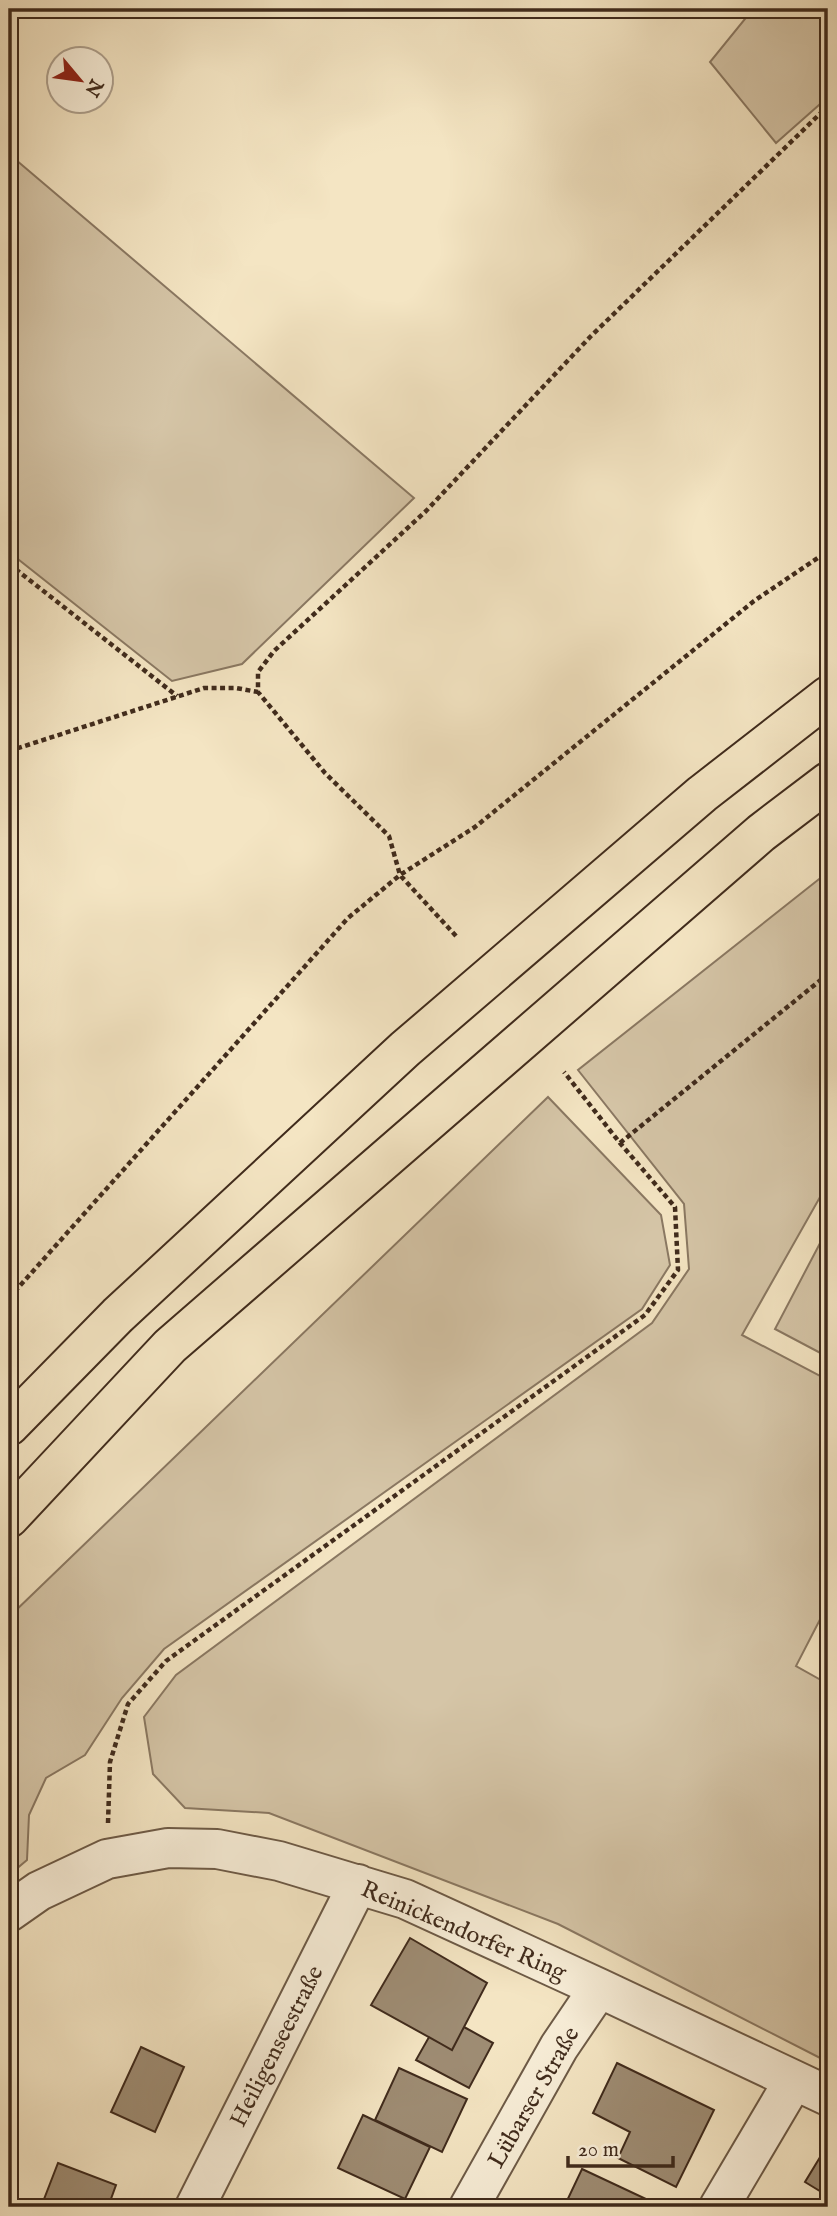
<svg xmlns="http://www.w3.org/2000/svg" width="837" height="2216" font-family="'IM FELL English',serif">
<rect width="100%" height="100%" fill="#f4e5c3"/>
<filter id="stains"><feTurbulence type="fractalNoise" baseFrequency=".00286" numOctaves="4"/><feColorMatrix values="0 0 0 0 .2 0 0 0 0 .09 0 0 0 0 .02 0 0 0 .5 -.17"/></filter>
<radialGradient id="worn" r=".72"><stop offset=".6" stop-color="#630" stop-opacity="0"/><stop offset="1" stop-color="#630" stop-opacity=".3"/></radialGradient>
<path fill="#d5c5a7" stroke="#8a7862" stroke-width="2" d="M753 9H828V97L776 143 710 62Z
M9 154 414 498 242 664 172 681 9 552Z
M828 872V1183L742 1335 828 1380V1604L796 1666 828 1684V2062L558 1924 269 1813 185 1808 153 1774 144 1717 176 1675 652 1323 689 1269 684 1204 578 1070Z
M548 1097 661 1215 670 1265 642 1309 164 1649 122 1698 85 1755 46 1778 29 1815 27 1860 9 1875V1617Z
M828 1228V1357L775 1329Z"/>
<path fill="#9e8c73" stroke="#402b1c" stroke-width="2" d="M410 1938 487 1983 452 2050 371 2005Z
M464 2027 493 2043 469 2088 416 2060 429 2037 452 2050Z
M141 2047 184 2067 155 2132 111 2112Z
M617 2063 714 2110 676 2187 618 2158 630 2132 593 2113Z
M399 2068 467 2099 442 2152 375 2120Z
M363 2115 430 2147 405 2199 338 2168Z
M828 2144V2196L805 2182Z
M58 2163 116 2185 108 2207H41Z
M582 2169 646 2199 642 2207H564Z"/>
<g fill="none" stroke-linecap="round" stroke-linejoin="round">
<g stroke="#6d5a46" stroke-width="42">
<path id="minor" d="M9 1912 39 1891 107 1859 168 1848 217 1849 279 1861 405 1899 599 1988 828 2096
M195 2207 358 1884
M469 2207 559 2047 599 1988
M719 2207 794 2080"/>
</g>
<g stroke="#402b1c" stroke-width="42">
<path id="highway" d="M9 1426 118 1315 405 1049 702 794 828 696
M9 1518 170 1346 761 833 828 782"/>
</g>
<path stroke="#402b1c" stroke-width="4.5" stroke-dasharray="5 3.5" stroke-linecap="butt" d="M818 9 828 21
M9 564 177 696
M9 751 204 688H236L258 692
M456 936 400 875 389 836 325 773 258 692V672L274 651 426 511 591 336 828 106
M620 1143 828 974
M9 1298 348 918 400 875 475 827 754 601 828 551
M108 1823 110 1762 128 1704 166 1661 645 1315 678 1270 675 1207 620 1143 564 1072"/>
<use href="#minor" stroke="#f8eed8" stroke-width="38"/>
<use href="#highway" stroke="#f4e5c3" stroke-width="38"/>
</g>
<g text-anchor="middle" stroke-width="6" stroke-linejoin="round" paint-order="stroke">
<g font-size="24" fill="#402b1c" stroke="#f8eed8">
<text transform="translate(464 1930) rotate(23)" y="8">Reinickendorfer Ring</text>
<text transform="translate(276 2046) rotate(-63)" y="8">Heiligenseestraße</text>
<text transform="translate(533 2097) rotate(-60)" y="8">Lübarser Straße</text>
</g>
</g>
<rect width="837" height="2216" fill="none" stroke="#f4e5c3" stroke-width="35"/>
<rect x="10" y="10" width="816" height="2195" fill="none" stroke="#402b1c" stroke-width="3.5"/>
<rect x="18" y="18" width="802" height="2181" fill="none" stroke="#402b1c" stroke-width="2"/>
<g transform="translate(80 80) rotate(119)"><circle r="33" fill="#f8eed8" stroke="#aea08d" stroke-width="2"/>
<path d="M0-5L12 26L0 18L-12 26Z" fill="#8f2418"/>
<text y="-10" font-size="19" font-weight="bold" text-anchor="middle" fill="#402b1c">N</text>
</g>
<path d="M568 2156v10h105v-10" fill="none" stroke="#402b1c" stroke-width="3.5"/>
<text x="578" y="2156" font-size="21" fill="#402b1c" stroke="#f8eed8" stroke-width="5" paint-order="stroke">20 m</text>
<rect width="100%" height="100%" filter="url(#stains)"/>
<rect width="100%" height="100%" fill="url(#worn)"/>
</svg>
